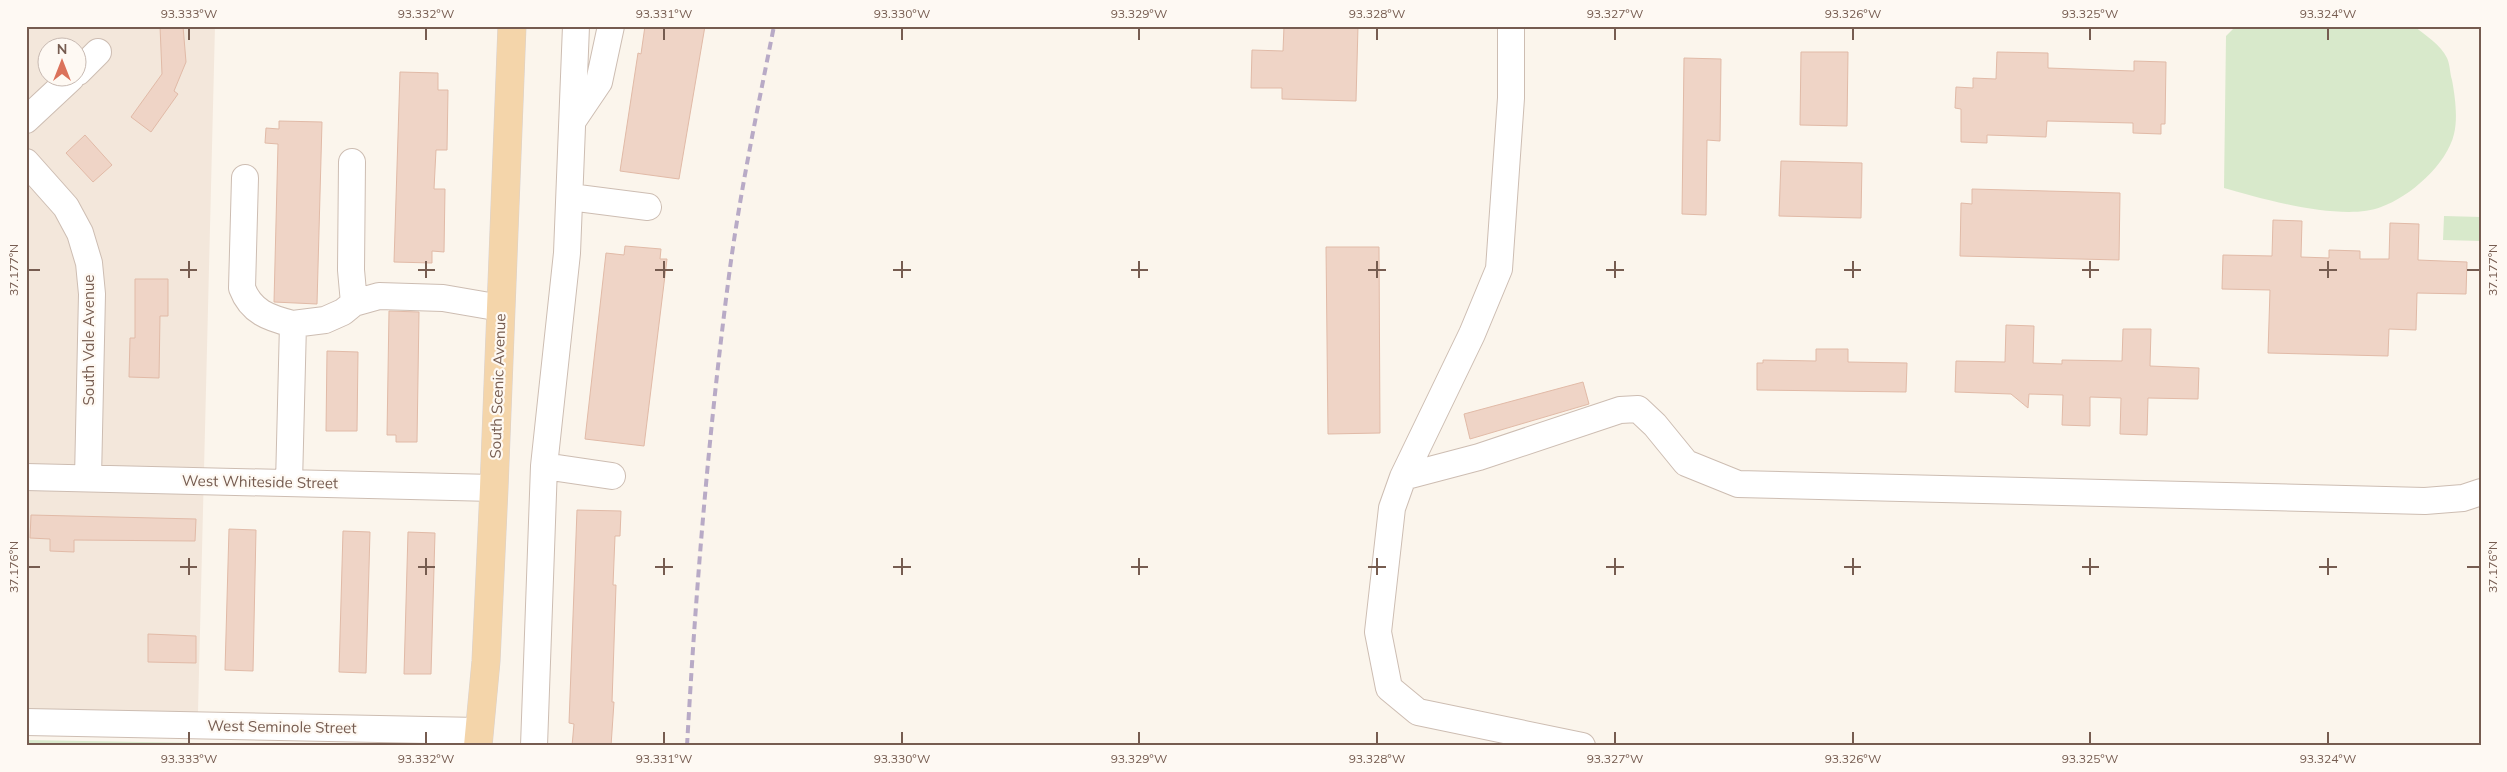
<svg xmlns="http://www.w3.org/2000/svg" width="2507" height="772" font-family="Mulish,sans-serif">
<rect width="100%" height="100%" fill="#fbf5ec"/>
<path fill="#f3e7db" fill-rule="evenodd" d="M26 26H215L198 712 26 709ZM48 48H78V78H48Z"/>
<path fill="#d8e9cb" d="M2236 26H2414C2425 35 2441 45 2447 58 2450 64 2450 74 2452 80 2455 96 2458 118 2454 134 2447 164 2410 197 2381 207 2344 222 2262 199 2224 188L2226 36Z
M2444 216 2481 217V241L2443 240Z
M26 740 368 746H26Z"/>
<path fill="#efd4c6" stroke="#e1baa7" d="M160 26H183L186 62 174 91 178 94 151 132 131 117 162 74Z
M645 26H705L679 179 620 171 638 53 641 54Z
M1284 26H1358L1356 101 1282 99V88H1251L1252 50 1283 51Z
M1801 52H1848L1847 126 1800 125Z
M1997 52 2048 53V68L2134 71V61L2166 62 2165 124H2161V134L2133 133V123L2047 121 2046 137 1987 135V143L1961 142V109L1955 108 1956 87 1973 88V78L1996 79Z
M1684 58 1721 59 1720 141 1707 140 1706 215 1682 214Z
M400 72 438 73V90H448L447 150H436L434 189H445L444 252 432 251V263L394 262Z
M279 121 322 122 317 304 274 302 278 144 265 143 266 128 279 129Z
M85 135 112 165 93 182 66 153Z
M1781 161 1862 163 1861 218 1779 216Z
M1972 189 2120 193 2119 260 1960 256 1961 203 1972 204Z
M2273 220 2302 221 2301 257 2329 258V250L2360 251V259H2389L2390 223 2419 224 2418 260 2467 262 2466 294 2417 293 2416 330 2389 329 2388 356 2268 353 2270 290 2222 289 2223 255 2272 256Z
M625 246 661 249 660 259H667L644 446 585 439 606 253 624 255Z
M1326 247H1379L1380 433 1328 434Z
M135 279H168V316H160L159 378 129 377 130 338H135Z
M389 311 419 312 417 442H396V435H387Z
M2006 325 2034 326 2033 363 2062 364V360L2122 361 2123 329H2151L2150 366 2199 368 2198 399 2148 398 2147 435 2120 434 2121 398 2090 397V426L2062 425 2063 395 2029 394 2028 408 2011 394 1955 392 1956 361 2005 362Z
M1816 349H1848V362L1907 363 1906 392 1757 390V363H1763V360L1816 361Z
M327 351 358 352 357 431H326Z
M1583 382 1589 404 1470 439 1464 414Z
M577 510 621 511 620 536H615L613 585H616L612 702H614L611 746H572L574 724 569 723Z
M31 515 196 519 195 541 74 540V552L50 551V539L30 538Z
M229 529 256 530 253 671 225 670Z
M343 531 370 532 366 673 339 672Z
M408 532 435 533 431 674H404Z
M148 634 196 636V663L148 662Z"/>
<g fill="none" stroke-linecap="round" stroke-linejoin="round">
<g stroke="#cdbdb2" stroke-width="28">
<path id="minor" d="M1511 26V98L1499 269 1472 334 1403 477 1392 508 1378 632 1389 688 1418 712 1582 746
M78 72 98 52
M574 119 599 82 611 26
M26 120 71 78
M26 162 66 207 80 233 89 263 92 294 88 478
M352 162 351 270 354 303
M245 178 242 288C251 312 269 318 293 324
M570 197 648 207
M544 466 612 476
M26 477 494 488
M1403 477 1479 457 1620 410 1638 409 1655 425 1686 463 1738 484 2425 501 2463 498 2481 492
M289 483 293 324 325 320 343 312 354 303 379 296 443 298 501 308
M26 722 479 731
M534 746 544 466 567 253 576 26"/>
</g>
<g stroke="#d9d1ce" stroke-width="29">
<path id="major" d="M478 746 486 661 494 488 512 26"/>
</g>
<use href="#minor" stroke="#fff" stroke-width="26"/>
<use href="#major" stroke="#f4d5aa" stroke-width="28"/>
<path stroke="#b8aac6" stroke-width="4" stroke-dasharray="8 5" stroke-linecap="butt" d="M687 746C696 586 709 427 730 268 741 187 758 107 774 26"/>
</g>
<path fill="none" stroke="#765c50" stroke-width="2" d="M189 28V40M426 28V40M664 28V40M902 28V40M1139 28V40M1377 28V40M1615 28V40M1853 28V40M2090 28V40M2328 28V40M189 261V278M426 261V278M664 261V278M902 261V278M1139 261V278M1377 261V278M1615 261V278M1853 261V278M2090 261V278M2328 261V278M28 270H40M180 270H197M418 270H435M655 270H673M893 270H911M1131 270H1148M1368 270H1386M1606 270H1624M1844 270H1861M2082 270H2099M2319 270H2337M2467 270H2480M189 558V575M426 558V575M664 558V575M902 558V575M1139 558V575M1377 558V575M1615 558V575M1853 558V575M2090 558V575M2328 558V575M28 567H40M180 567H197M418 567H435M655 567H673M893 567H911M1131 567H1148M1368 567H1386M1606 567H1624M1844 567H1861M2082 567H2099M2319 567H2337M2467 567H2480M189 732V744M426 732V744M664 732V744M902 732V744M1139 732V744M1377 732V744M1615 732V744M1853 732V744M2090 732V744M2328 732V744"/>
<g text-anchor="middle" stroke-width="4.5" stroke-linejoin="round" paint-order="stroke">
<g font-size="15" fill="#765c50" stroke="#fef9f3">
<text transform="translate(89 340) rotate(-90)" y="5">South Vale Avenue</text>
<text transform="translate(498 386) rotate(-88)" y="5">South Scenic Avenue</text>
<text transform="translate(260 482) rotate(1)" y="5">West Whiteside Street</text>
<text transform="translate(282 727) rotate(1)" y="5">West Seminole Street</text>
</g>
</g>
<rect width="2507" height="772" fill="none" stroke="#fef9f3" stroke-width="55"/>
<g transform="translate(62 62)"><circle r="24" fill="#fef9f3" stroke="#c8bab2"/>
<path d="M0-4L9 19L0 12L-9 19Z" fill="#db725b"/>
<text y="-8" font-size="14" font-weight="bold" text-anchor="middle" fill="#765c50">N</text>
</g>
<rect x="28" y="28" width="2452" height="716" fill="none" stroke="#765c50" stroke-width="2"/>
<g font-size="12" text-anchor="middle" fill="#765c50">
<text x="189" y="18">93.333°W</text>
<text x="426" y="18">93.332°W</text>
<text x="664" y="18">93.331°W</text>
<text x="902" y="18">93.330°W</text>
<text x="1139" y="18">93.329°W</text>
<text x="1377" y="18">93.328°W</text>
<text x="1615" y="18">93.327°W</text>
<text x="1853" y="18">93.326°W</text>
<text x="2090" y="18">93.325°W</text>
<text x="2328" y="18">93.324°W</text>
<text transform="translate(14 270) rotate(-90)" y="4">37.177°N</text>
<text transform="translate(2493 270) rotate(-90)" y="4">37.177°N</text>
<text transform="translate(14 567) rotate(-90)" y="4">37.176°N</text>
<text transform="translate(2493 567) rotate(-90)" y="4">37.176°N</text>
<text x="189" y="763">93.333°W</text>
<text x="426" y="763">93.332°W</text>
<text x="664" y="763">93.331°W</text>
<text x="902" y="763">93.330°W</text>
<text x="1139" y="763">93.329°W</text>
<text x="1377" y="763">93.328°W</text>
<text x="1615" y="763">93.327°W</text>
<text x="1853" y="763">93.326°W</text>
<text x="2090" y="763">93.325°W</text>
<text x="2328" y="763">93.324°W</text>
</g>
</svg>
